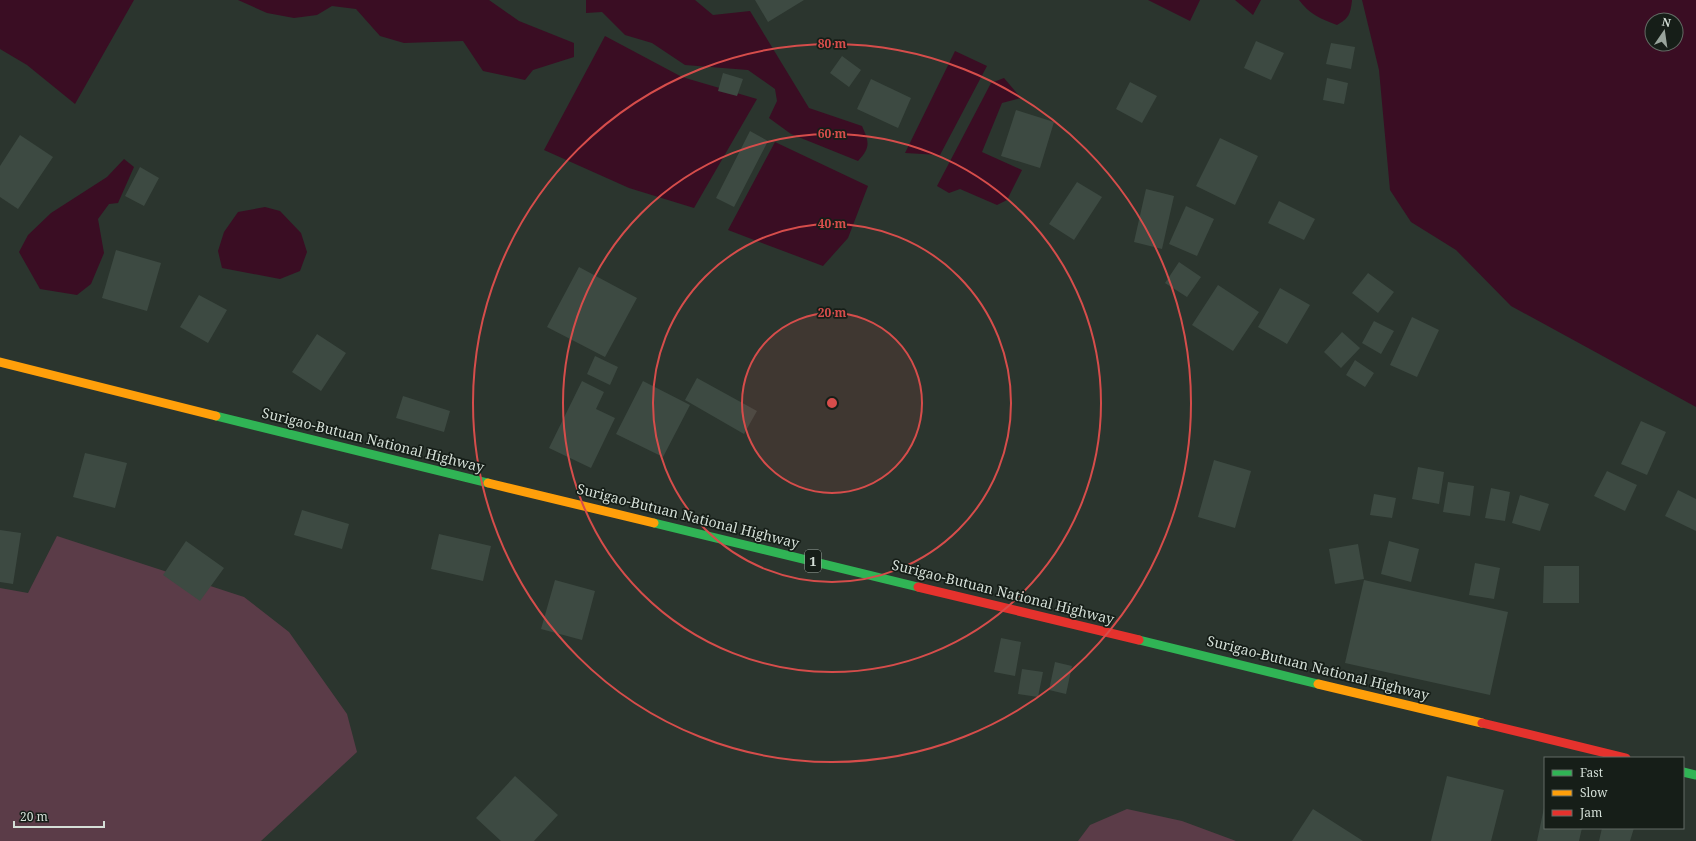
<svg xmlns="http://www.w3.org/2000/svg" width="1696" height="841" font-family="'Noto Serif',serif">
<rect width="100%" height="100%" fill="#2b352e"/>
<path fill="#5b3c48" d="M57 536 244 597 289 632 347 714 357 752 261 841H0V588L28 593Z
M1127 809 1182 821 1236 841H1078L1090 825Z"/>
<path fill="#3a0d23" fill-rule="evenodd" d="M0 0H134L75 104 27 65 0 49Z
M238 0H489L519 21 574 43V57L533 70 525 80 483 71 463 41 404 43 380 36 356 9 332 6 317 15 294 18 267 13Z
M586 0H695L713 15 750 11 809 108 862 126C869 142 871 147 858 161L791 134 769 118 777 101 775 89 748 70 685 65 652 43 625 35 602 12 586 13Z
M1148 0H1200L1190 21Z
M1235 0H1261L1253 15Z
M1299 0H1352V1C1350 15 1349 18 1337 25 1321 19 1309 14 1299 0Z
M1362 0H1696V407L1511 306 1456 250 1411 222 1390 190 1379 70ZM1652 20H1676V44H1652Z
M605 36 682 77 757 99 694 208 629 188 544 150Z
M955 51 987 66 940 155 905 153Z
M1004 78 1021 98 1002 103 982 152 1022 170 1007 200 997 205 960 189 949 193 937 186 991 83Z
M775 142 868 186 848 238 823 266 728 230Z
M124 159 134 167 118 203 109 204 98 219 104 253 91 284 77 295 40 289 19 252 28 235 51 213 107 177Z
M265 207 280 211 301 233 307 252 300 271 280 279 222 268 218 251 224 232 238 212Z"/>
<path fill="#3d4a42" d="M755 0H804L768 22Z
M1256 41 1284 53 1271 80 1244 68Z
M1331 43 1355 47 1351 69 1326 64Z
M842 56 861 70 849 87 830 73Z
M723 73 743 79 737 96 718 91Z
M1327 78 1348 83 1344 104 1323 100Z
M871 79 911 98 898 128 857 109Z
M1130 82 1157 96 1142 123 1116 109Z
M1016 110 1054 122 1040 168 1001 156Z
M750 131 768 141 734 207 716 198Z
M20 135 53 157 18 209 0 197V166Z
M1220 138 1258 156 1235 205 1196 186Z
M140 167 159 178 144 206 125 196Z
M1077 182 1102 197 1074 240 1049 224Z
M1146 189 1174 196 1162 249 1134 242Z
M1279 201 1315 219 1304 240 1268 223Z
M1186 206 1214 219 1197 256 1169 244Z
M116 250 161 263 147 311 102 298Z
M1179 262 1201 277 1187 297 1165 283Z
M579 267 637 298 605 357 547 327Z
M1368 273 1394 292 1378 313 1352 293Z
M1218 285 1259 312 1233 351 1192 325Z
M1280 288 1310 305 1287 344 1258 327Z
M199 295 227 310 208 343 180 327Z
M1412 317 1439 330 1417 377 1390 365Z
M1374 321 1394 331 1381 354 1362 343Z
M1342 332 1360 348 1341 368 1324 352Z
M317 334 346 353 321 391 292 372Z
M595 356 618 367 610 385 587 374Z
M1355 360 1374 373 1365 387 1346 375Z
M697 378 757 411 744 434 685 400Z
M582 381 604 392 596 409 615 418 591 468 549 448Z
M643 381 690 405 663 457 616 434Z
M403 396 450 411 444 432 396 418Z
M1641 421 1666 432 1647 475 1621 464Z
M85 453 127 463 115 508 73 497Z
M1214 460 1251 471 1235 528 1198 517Z
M1418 467 1444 472 1439 504 1412 499Z
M1607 471 1637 485 1625 511 1594 496Z
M1448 482 1474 486 1470 516 1443 512Z
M1491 488 1510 492 1505 521 1485 518Z
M1678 490 1696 499V531L1665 516Z
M1374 494 1396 498 1392 518 1370 515Z
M1520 495 1549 504 1540 531 1512 523Z
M302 510 349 524 342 549 294 535Z
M0 530 21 533 13 584 0 582Z
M439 534 491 546 483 581 431 569Z
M186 541 224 568 200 601 163 575Z
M1389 541 1419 549 1411 582 1381 574Z
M1358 544 1364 579 1335 584 1329 549Z
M1475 563 1500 568 1494 599 1469 595Z
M1544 566H1579V603H1543Z
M555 580 595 591 582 640 541 629Z
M1364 580 1508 612 1490 695 1345 663Z
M1001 638 1021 642 1015 676 994 672Z
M1055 662 1072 666 1066 694 1049 690Z
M1022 669 1043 672 1038 697 1018 694Z
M515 776 558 815 534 841H501L476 818Z
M1447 776 1504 790 1491 841H1431Z
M1544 808 1545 828H1582L1579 841H1537Z
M1313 809 1363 841H1292Z
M1602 828H1634L1630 841H1599Z"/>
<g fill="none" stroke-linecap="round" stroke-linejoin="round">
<path stroke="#30b455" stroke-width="9" d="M216 416 488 483
M654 523 918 587
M1139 640 1318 684
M1683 772 1696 775"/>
<path stroke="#ff9f0a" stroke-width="9" d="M0 362 216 416
M488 483 654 523
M1318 684 1482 723"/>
<path stroke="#e5322d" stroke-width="9" d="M918 587 1139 640
M1482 723 1626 758"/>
</g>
<circle cx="832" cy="403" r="90" fill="#d64d4b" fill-opacity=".12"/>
<g fill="none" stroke="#d64d4b" stroke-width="2">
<circle cx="832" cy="403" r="90"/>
<circle cx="832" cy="403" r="179"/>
<circle cx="832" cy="403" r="269"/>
<circle cx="832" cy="403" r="359"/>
</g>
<g text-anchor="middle" stroke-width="3.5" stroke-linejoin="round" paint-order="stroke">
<rect fill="#161e18" stroke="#9ba59e" stroke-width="1" x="805" y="550" width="16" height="22" rx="3"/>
<g font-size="13" font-weight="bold" fill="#d4dfd7">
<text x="813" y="566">1</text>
</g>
<g font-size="14" fill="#d4dfd7" stroke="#161e18">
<text transform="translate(373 440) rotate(14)" y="5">Surigao-Butuan National Highway</text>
<text transform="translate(688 516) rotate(14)" y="5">Surigao-Butuan National Highway</text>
<text transform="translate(1003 592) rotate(14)" y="5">Surigao-Butuan National Highway</text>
<text transform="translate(1318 668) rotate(14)" y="5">Surigao-Butuan National Highway</text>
</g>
</g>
<circle cx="832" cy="403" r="6" fill="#d64d4b" stroke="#161e18" stroke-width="2"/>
<g font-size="12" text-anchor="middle" font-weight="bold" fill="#d64d4b" stroke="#161e18" stroke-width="3.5" stroke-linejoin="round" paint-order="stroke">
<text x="832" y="48">80 m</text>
<text x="832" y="138">60 m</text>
<text x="832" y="228">40 m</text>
<text x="832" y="317">20 m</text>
</g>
<rect x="1544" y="757" width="140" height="72" fill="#161e18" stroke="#626b64"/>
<rect x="1552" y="770" width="20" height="6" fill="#30b455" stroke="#626b64"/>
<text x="1580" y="777" font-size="12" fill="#d4dfd7">Fast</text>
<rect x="1552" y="790" width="20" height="6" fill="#ff9f0a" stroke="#626b64"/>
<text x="1580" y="797" font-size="12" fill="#d4dfd7">Slow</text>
<rect x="1552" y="810" width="20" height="6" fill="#e5322d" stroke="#626b64"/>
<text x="1580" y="817" font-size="12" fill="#d4dfd7">Jam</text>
<g transform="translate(1664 32) rotate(13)"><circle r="19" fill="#161e18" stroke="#626b64"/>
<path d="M0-3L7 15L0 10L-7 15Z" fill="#99a49c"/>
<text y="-6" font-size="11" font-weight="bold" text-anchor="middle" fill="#d4dfd7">N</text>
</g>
<path d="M14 821v6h90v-6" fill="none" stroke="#d4dfd7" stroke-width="2"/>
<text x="20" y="821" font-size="12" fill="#d4dfd7" stroke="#161e18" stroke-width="3" paint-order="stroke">20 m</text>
</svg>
